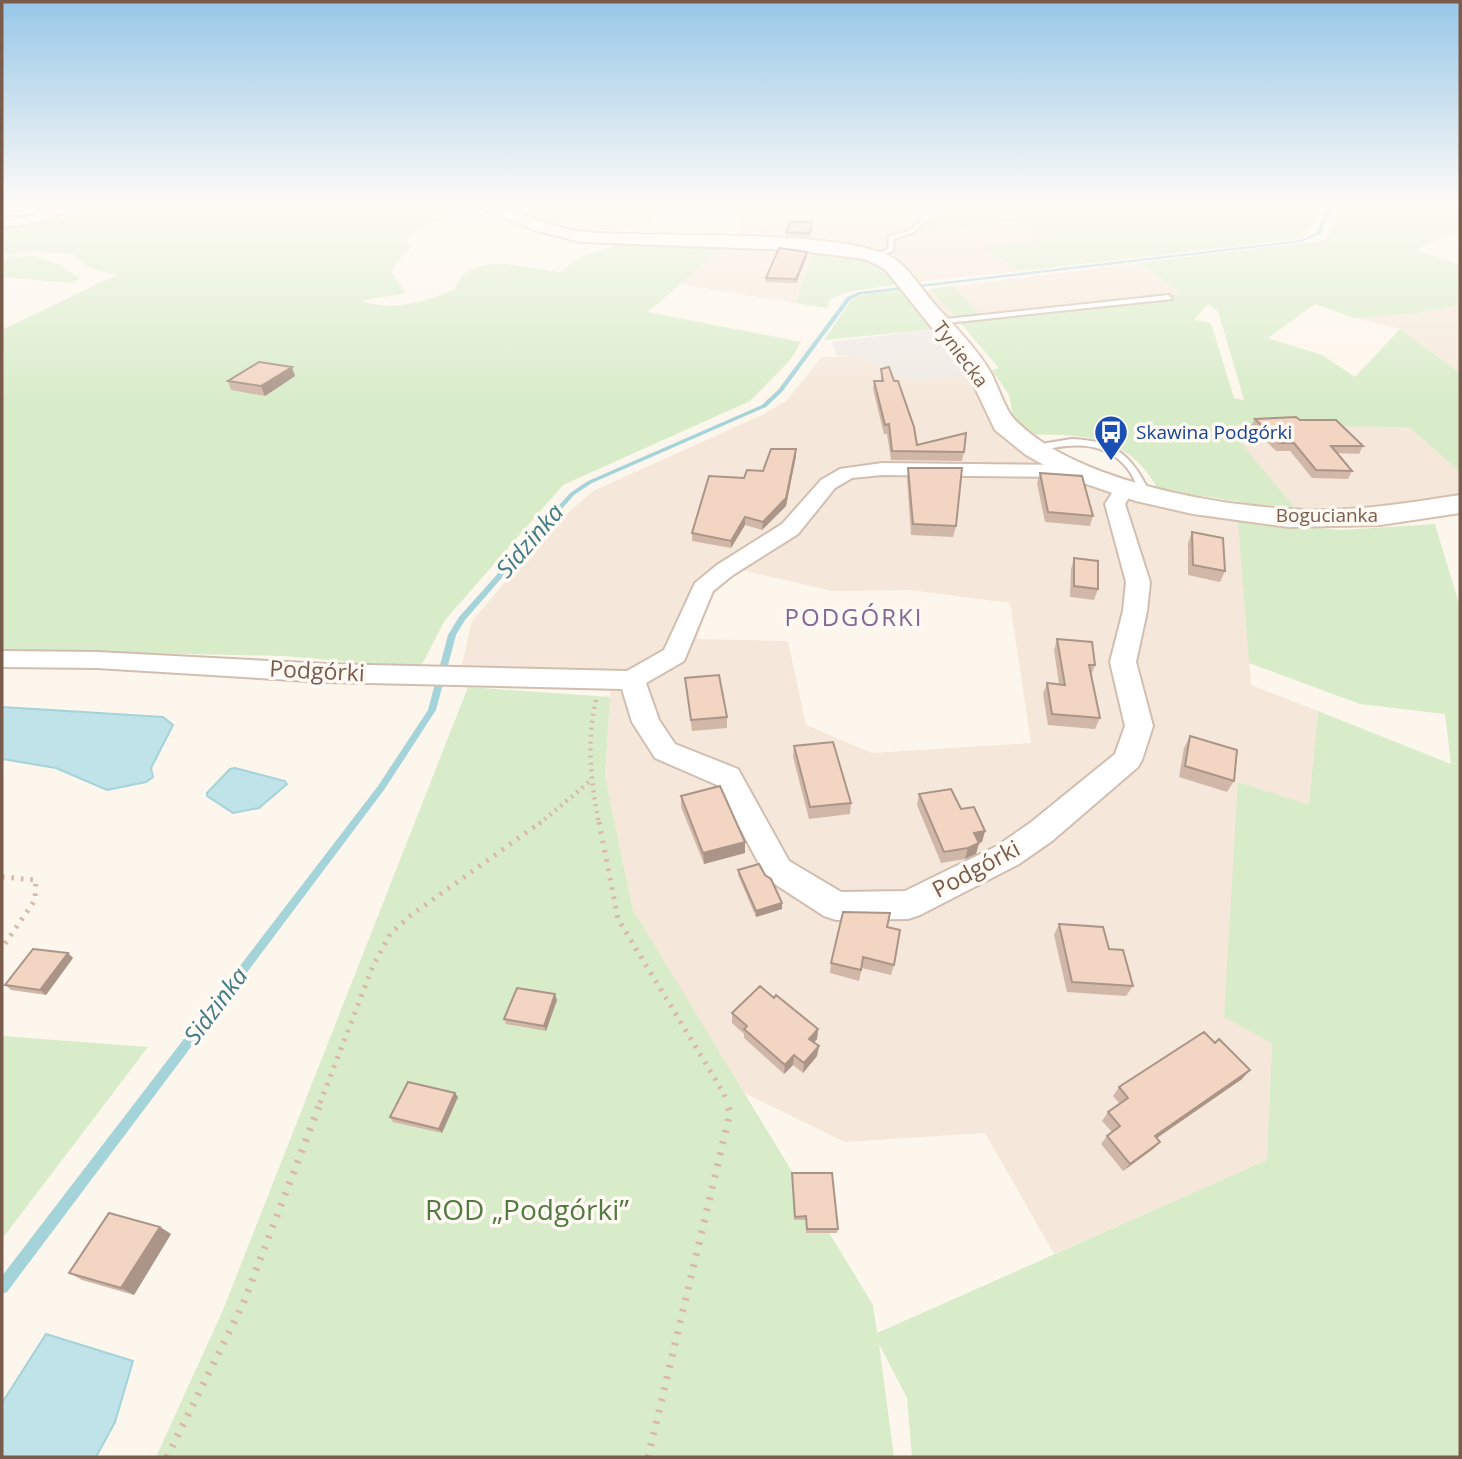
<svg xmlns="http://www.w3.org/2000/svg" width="1462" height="1459" font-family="'Open Sans',sans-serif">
<rect width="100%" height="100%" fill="#fdf6ec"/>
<path fill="#f5e8da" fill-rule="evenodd" d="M585 201H640L707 209 670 214 648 225 613 231 592 230 579 234 550 225Z
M744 201 789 207 830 201 876 216 899 201H950L914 234 1010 221 1047 239 985 248 1021 271 914 282 893 262 740 241 742 217 717 208 727 202Z
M725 246 811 249 814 252 795 303 680 284Z
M1140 263 1182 293 946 319 923 290Z
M1460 305V373L1400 329 1355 318 1417 313Z
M822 357H860L913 382 968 375 980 388 984 410 1000 432 1040 458 1238 517 1251 685 1318 711 1309 806 1239 782 1272 1043 1267 1160 1054 1254 985 1133 845 1142 738 1090 633 910 605 777 612 669H461L472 621 553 526 593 491 764 414 786 401ZM740 570 833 591 910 590 1010 603 1031 743 872 753 806 725 788 641 697 639 707 601Z
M1262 424 1409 427 1460 472V499L1347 511 1312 512 1295 508 1225 425Z"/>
<path fill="#efe9e4" d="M935 329 968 375 913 382 860 357 837 356 832 342Z"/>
<path fill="#d8ecc9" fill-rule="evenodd" d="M80 201H457L482 210C454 216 423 220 404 241L412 245 391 271 406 293C391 297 377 296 363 301 391 312 428 301 455 289 469 250 527 268 559 272L585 255 621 244 723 247 648 312 801 342 791 359 750 401 563 485 445 620 420 668 284 656 2 650V330L116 275C99 271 85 270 75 254L35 251 2 255V223L39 222Z
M485 201H585L551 223Z
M744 201H829L821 204V209L798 212 789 207Z
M950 201H1325L1307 235 1295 239 1021 271 983 248 1046 239 1010 221 912 234Z
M1342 201H1460V236L1449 233 1416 250 1460 265V305L1417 313 1355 318 1315 304 1268 338 1322 355 1355 377 1400 329 1460 373V472L1409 427 1226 425 1295 508 1252 504 1158 489C1128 435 1083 434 1027 435L1014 421 1009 395 992 370 999 368 931 289 952 286 981 315 1181 293 1140 263 1327 240ZM1208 304 1218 311 1244 400 1234 398 1211 323 1194 320Z
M814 252C855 256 868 252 898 284L843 293 830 299 827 308 795 303Z
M35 256 58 264 80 278 71 283 2 277V257Z
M904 289 935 329 824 340 852 299 866 293Z
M1238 521 1341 530 1435 524 1460 607V1457H912L907 1398 879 1344 894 1457H156L223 1310 468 687 610 697 605 777 633 910 873 1305 877 1333 1267 1160 1272 1043 1224 1017 1238 782 1309 805 1318 711 1451 764 1445 714 1360 704 1249 663Z
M2 1036 148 1047 2 1239Z"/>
<path fill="#bfe3e8" stroke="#a5d3da" stroke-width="2" d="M2 707 163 717 173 725 151 768 153 777 146 782 107 790 56 768 2 759Z
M235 768 285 781 287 784 259 808 233 813 207 796V793L230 769Z
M46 1334 133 1361 115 1422 96 1457H2V1403Z"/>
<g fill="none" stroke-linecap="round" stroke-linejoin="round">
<path fill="#a5d3da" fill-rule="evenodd" d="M1330 201H1334L1321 233 1302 242 862 294 851 299 782 392 766 407 592 483 574 495 465 620 456 635 436 710 384 790 7 1292 2 1294V1276L378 786 428 710 448 635 459 617 570 493 588 481 762 405 778 390 847 297 859 292 1301 240 1317 232Z"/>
<g stroke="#d1beb0" stroke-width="4">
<path id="lane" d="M941 201H948L914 232 894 239 893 251 876 257V255L888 249 889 237 910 230Z
M1169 295 1172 299 937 324 933 322 937 320Z
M1072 439C1117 441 1132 456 1151 495L1150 497H1142C1137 488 1134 476 1127 468 1104 439 1067 443 1035 452L1030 449 1047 443Z"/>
</g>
<g stroke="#d1beb0" stroke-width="4">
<path id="street" d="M66 201H81C61 218 28 226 2 226V218L29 216Z
M882 463 1076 465 1083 467 1086 471 1083 475 1076 477 882 475 852 478 835 488 798 534 733 575 713 591 684 661 646 683 659 720 675 744 738 769 789 861 841 892 905 891 997 846 1030 823 1115 754 1125 726 1110 662 1123 611 1126 582 1105 504 1117 485H1131L1134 489 1125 504 1150 582 1147 611 1136 662 1153 726 1142 760 1138 767 1052 841 1019 864 920 915 908 919 836 920 824 916 767 879 717 785 655 758 632 722 622 689 325 682 97 668 2 667V651L97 652 325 664 627 671 664 650 695 583 717 565 782 524 821 480 840 469Z"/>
</g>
<g stroke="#d6c0b0" stroke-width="4">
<path id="secondary" d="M462 201C508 201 541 228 585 232 649 238 857 227 899 262 911 272 921 288 931 300 951 323 976 347 991 373 999 388 1005 411 1017 422 1076 480 1208 504 1288 509 1346 513 1403 504 1460 495V513L1380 525 1289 527 1193 514 1136 501 1066 477 1026 455 995 430 968 373 885 269 865 259 793 250 581 242 534 230Z"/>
</g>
<path stroke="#d9b8a5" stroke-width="2" stroke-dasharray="1 2.5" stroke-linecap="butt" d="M624 201 722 213
M572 214 596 201"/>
<path stroke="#d9b8a5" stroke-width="4.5" stroke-dasharray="2 5" stroke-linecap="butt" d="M596 700C586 742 591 782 599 824
M539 824 590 781"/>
<path stroke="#d9b8a5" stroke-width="5" stroke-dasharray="2.5 7" stroke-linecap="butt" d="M599 822 618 919 723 1092 727 1103
M2 877 36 880 35 900 2 948
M320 1103 373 966 390 934 410 916 541 822"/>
<path stroke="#d9b8a5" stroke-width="7" stroke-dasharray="2.5 9" stroke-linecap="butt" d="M167 1457 243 1304 321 1101
M648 1457 730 1113 726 1101"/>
<use href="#lane" fill="#fff" fill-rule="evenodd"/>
<use href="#street" fill="#fff" fill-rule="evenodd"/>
<use href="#secondary" fill="#fff" fill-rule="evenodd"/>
</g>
<path fill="#d1b7a8" d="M812 222 810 237 786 235V232Z
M807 256 796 283 766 282V278Z
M881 369 917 445 964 452 962 461 891 460 887 434H884L873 389 874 381H881Z
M295 376 265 396 231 390 228 381Z
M1255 419 1300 420 1363 446 1359 454 1338 453 1352 471 1348 479 1312 478 1290 451H1276L1251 426Z
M796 449V456L786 506 762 530 745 525 731 548 692 541V533L744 478 763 471Z
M908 468 956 526 953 537 911 535 907 478Z
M1040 473 1093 516 1090 526 1045 522 1037 483Z
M1192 532 1225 571 1220 582 1188 575V543Z
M1074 558 1098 589 1094 600 1070 597 1071 569Z
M1057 639 1095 665 1091 676 1100 718 1095 729 1048 725 1043 694 1047 683 1059 684 1054 650Z
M685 678 727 717V728L692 731Z
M1190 736 1234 781 1227 792 1179 777 1184 748Z
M794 746 851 803 850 814 809 819 793 757Z
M919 794 961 809 985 831 982 842 979 843 976 854 965 859 941 863 917 805Z
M681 796 745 853 704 864 681 807Z
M738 870 765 875 782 903V909L756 917 738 875Z
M1059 924 1109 949 1133 986 1126 996 1067 992 1054 935Z
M887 927 894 965 891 975 862 968 859 981 830 973 831 963Z
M68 953 73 958 46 995 11 990 5 985Z
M774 998 818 1029 817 1039 814 1042 819 1046 817 1056 803 1073 793 1065 784 1074 744 1038V1034L732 1023V1013Z
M557 1000 546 1031 506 1024 504 1019Z
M1242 1079 1157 1138 1160 1142 1153 1149 1123 1171 1101 1144 1107 1136 1112 1132 1102 1121 1108 1112 1120 1104 1113 1096 1119 1087Z
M458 1097 442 1133 393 1122 390 1117Z
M792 1173 838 1229 837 1233H806V1220H794Z
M160 1227 171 1234 134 1295 82 1280 69 1273Z"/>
<path fill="#aa9588" d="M807 252V256L796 283V279Z
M292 367 295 376 265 396 261 386Z
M796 449V456L786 506 762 530 763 522Z
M745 517V525L731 548V541Z
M985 831 982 842 971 844 974 833Z
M745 842V853L704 864 703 853Z
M979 843 976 854 965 859 968 848Z
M782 903V909L756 917V911Z
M68 953 73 958 46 995 40 990Z
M555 994 557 1000 546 1031 544 1026Z
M818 1029 817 1039 808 1049 809 1039Z
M819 1046 817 1056 803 1073 804 1063Z
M794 1055 793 1065 784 1074 785 1065Z
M1250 1070 1242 1079 1148 1144 1155 1136Z
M455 1093 458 1097 442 1133 439 1129Z
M1160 1142 1153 1149 1123 1171 1130 1164Z
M160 1227 171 1234 134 1295 121 1288Z"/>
<path fill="#f3d5c3" stroke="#aa9588" stroke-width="2" d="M790 222H812L810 233 786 232Z
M779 248 807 252 796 279 766 278Z
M259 362 292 367 261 386 228 381Z
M889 367 894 381H898L914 427 917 445 966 433 964 452 892 451 889 424 885 425 874 381H883L881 369Z
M1296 417 1300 420H1336L1363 446H1331L1352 471 1316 470 1294 443H1279L1255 419Z
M771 449H796L786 498 763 522 745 517 731 541 692 533 709 476 744 478 747 470 763 471Z
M908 468H962L956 526 913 524Z
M1040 473 1082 476 1093 516 1048 512Z
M1192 532 1223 538 1225 571 1193 565Z
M1074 558 1098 561V589L1074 586Z
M1057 639 1092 642 1095 665H1089L1100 718 1052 714 1047 683 1065 685Z
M719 675 727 717 691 720 685 678Z
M1190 736 1237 750 1234 781 1185 766Z
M833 742 851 803 810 807 794 746Z
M720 786 745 842 703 853 681 796Z
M951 789 961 809 974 807 985 831 974 833 979 843 968 848 944 852 919 794Z
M759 864 765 875 771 879 782 903 756 911 738 870Z
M843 912 890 913 887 927 900 930 894 965 863 957 861 970 831 963Z
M1059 924 1103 927 1109 949 1123 950 1133 986 1072 982Z
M33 949 68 953 40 990 5 985Z
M760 986 774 998 776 995 818 1029 809 1039 819 1046 804 1063 794 1055 785 1065 744 1029 747 1026 732 1013Z
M517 988 555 994 544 1026 504 1019Z
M1204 1032 1215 1043 1219 1039 1250 1070 1155 1136 1160 1142 1130 1164 1107 1136 1120 1126 1108 1112 1128 1098 1119 1087Z
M408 1082 455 1093 439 1129 390 1117Z
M792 1173H832L838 1229H807L806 1216 795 1217Z
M109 1213 160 1227 121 1288 69 1273Z"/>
<linearGradient id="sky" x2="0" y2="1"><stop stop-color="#97c7e8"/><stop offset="0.5" stop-color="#fefbf6"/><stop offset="1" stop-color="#fefbf6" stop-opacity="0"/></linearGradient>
<rect width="1462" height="406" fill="url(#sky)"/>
<defs>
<g id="bus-pin" transform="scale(1.75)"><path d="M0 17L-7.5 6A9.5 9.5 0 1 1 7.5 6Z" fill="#1a4fb4" stroke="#fffaf3"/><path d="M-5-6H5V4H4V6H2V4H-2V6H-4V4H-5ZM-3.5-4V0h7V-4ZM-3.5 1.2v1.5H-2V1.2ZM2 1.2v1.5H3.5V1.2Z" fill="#fff"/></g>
</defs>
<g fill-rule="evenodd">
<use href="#bus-pin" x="1111" y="432"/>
</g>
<g text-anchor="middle" stroke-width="7" stroke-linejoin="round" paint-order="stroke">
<g font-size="19" fill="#7a5c4d" stroke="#fffaf3">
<text transform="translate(961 354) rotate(53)" y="7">Tyniecka</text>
<text x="1327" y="522">Bogucianka</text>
</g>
<g font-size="19" fill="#164399" stroke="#fffaf3" text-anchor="start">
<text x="1136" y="439">Skawina Podgórki</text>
</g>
<g font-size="23" fill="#7a5c4d" stroke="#fffaf3">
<text transform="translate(317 671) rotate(3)" y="8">Podgórki</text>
<text transform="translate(976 869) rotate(-28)" y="8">Podgórki</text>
</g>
<g font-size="24" font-style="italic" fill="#437c86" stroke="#fffaf3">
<text transform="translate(530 541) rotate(-49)" y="8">Sidzinka</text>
<text transform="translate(216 1006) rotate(-53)" y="8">Sidzinka</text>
</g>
<g font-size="24" letter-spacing="2" fill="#846695" stroke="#fffaf3">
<text x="854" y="626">PODGÓRKI</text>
</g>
<g font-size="28" fill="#537a41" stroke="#fffaf3">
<text x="527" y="1220">ROD „Podgórki”</text>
</g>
</g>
<rect width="1462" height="1459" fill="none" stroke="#7a5c4d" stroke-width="7"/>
</svg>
